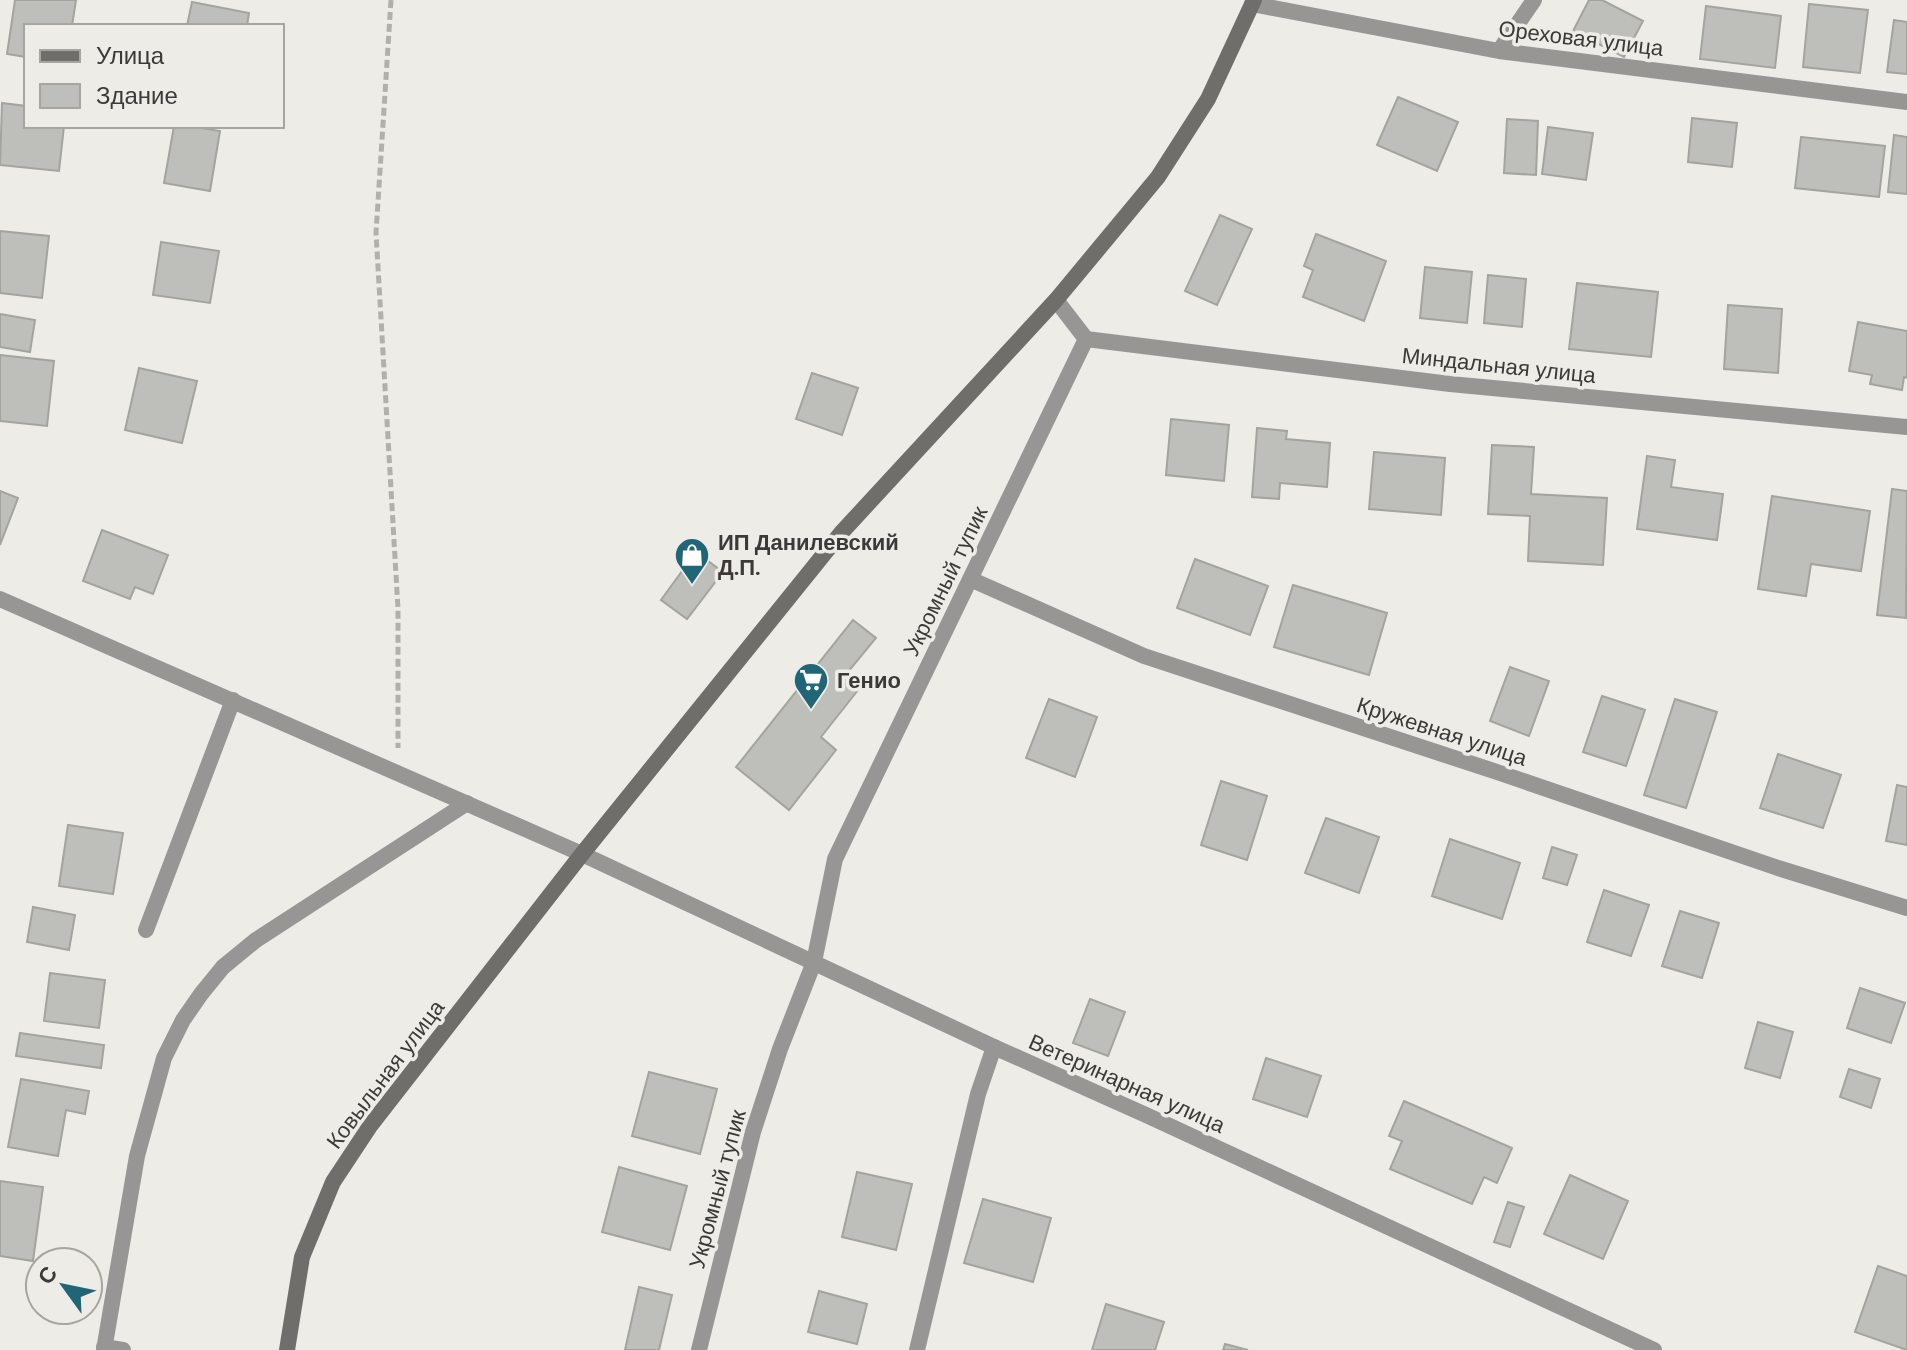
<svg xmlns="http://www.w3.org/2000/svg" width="1907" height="1350" font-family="'DM Sans',sans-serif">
<rect width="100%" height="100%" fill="#eeece6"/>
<path fill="#bebfba" stroke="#a3a49e" stroke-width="2" d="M15 0H76L72 26H26V57L7 54Z
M1589 0H1602L1643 21 1624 57 1573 31Z
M192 2 249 13 247 26H187Z
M1809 4 1868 10 1860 73 1803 67Z
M1706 6 1781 16 1775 68 1700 59Z
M1894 20 1907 22V74L1887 72Z
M1398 97 1458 122 1437 171 1377 145Z
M2 103 26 106V126H64L59 171 0 165Z
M1692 118 1737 123 1732 167 1688 162Z
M1507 119 1538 121 1536 175 1504 173Z
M174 126H189L220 131 210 191 164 183Z
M1548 127 1593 133 1586 180 1542 174Z
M1894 135 1907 137V194L1888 192Z
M1801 137 1885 146 1879 197 1795 188Z
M1220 215 1252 229 1217 305 1185 291Z
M0 231 49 236 42 298 0 293Z
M1316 234 1386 261 1364 321 1303 297 1313 270 1304 266Z
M161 242 219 251 210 303 153 295Z
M1425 267 1472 272 1467 323 1420 318Z
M1488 275 1526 279 1522 327 1484 323Z
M1577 283 1658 292 1651 357 1569 349Z
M1728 305 1782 309 1778 373 1724 369Z
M0 314 35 320 30 352 0 347Z
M1858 322 1907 331V378L1904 377 1902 390 1870 384 1872 375 1849 371Z
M0 355 54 361 47 426 0 421Z
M139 368 197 381 182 443 125 430Z
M812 373 858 388 842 435 796 419Z
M1171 419 1229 425 1224 481 1166 475Z
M1257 428 1287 431 1286 439 1330 443 1327 487 1280 483 1279 499 1252 497Z
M1492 445 1534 447 1531 494 1607 498 1603 565 1528 561 1530 516 1488 514Z
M1374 452 1445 458 1441 515 1369 509Z
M1647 456 1675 460 1671 487 1723 494 1717 540 1637 529Z
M1892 489 1907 491 1906 618 1877 615Z
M0 491 18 498 0 545Z
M1772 496 1870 511 1861 571 1811 564 1806 596 1758 589Z
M102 530 168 555 153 594 135 587 130 599 83 581Z
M696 552 723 572 687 619 661 600Z
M1195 559 1268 586 1250 635 1177 608Z
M1293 585 1387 613 1369 675 1274 647Z
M853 620 876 638 847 673 862 685 821 737 836 750 789 810 736 767Z
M1510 667 1549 681 1529 736 1490 721Z
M1602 696 1645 710 1626 766 1583 752Z
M1049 699 1097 717 1075 777 1026 758Z
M1675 699 1717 712 1686 808 1644 795Z
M1778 754 1841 775 1823 828 1760 808Z
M1221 781 1267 796 1247 860 1201 845Z
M1897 785 1907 787V845L1886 841Z
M1326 818 1379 837 1359 893 1305 873Z
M68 825 123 833 113 894 59 886Z
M1450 839 1520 863 1502 919 1432 896Z
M1552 847 1577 855 1567 885 1543 878Z
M1604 890 1649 905 1631 956 1587 942Z
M33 907 75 915 69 950 27 942Z
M1680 911 1719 923 1702 978 1662 966Z
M50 973 105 980 99 1028 44 1021Z
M1860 988 1905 1003 1891 1043 1847 1028Z
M1090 999 1125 1012 1108 1056 1073 1043Z
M1758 1022 1793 1032 1780 1078 1745 1068Z
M20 1033 104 1045 101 1068 16 1056Z
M1266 1058 1321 1076 1307 1117 1253 1099Z
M1849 1069 1880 1079 1871 1108 1840 1097Z
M649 1072 717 1089 700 1154 632 1136Z
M21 1079 89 1091 85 1114 66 1110 58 1156 8 1147Z
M1404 1101 1512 1148 1497 1183 1484 1177 1472 1204 1390 1169 1402 1141 1389 1136Z
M619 1167 687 1186 670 1250 602 1232Z
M857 1172 912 1184 896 1250 842 1237Z
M1570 1175 1628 1201 1603 1259 1544 1234Z
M0 1181 43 1187 33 1261 0 1256Z
M983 1199 1051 1218 1033 1282 964 1263Z
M1508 1202 1524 1207 1510 1247 1494 1242Z
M1878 1266 1907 1276V1350L1855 1332Z
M639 1287 672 1295 659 1350H625Z
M819 1291 867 1304 857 1344 808 1332Z
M1106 1304 1164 1322 1155 1350H1092Z
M1225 1344 1248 1350H1223Z"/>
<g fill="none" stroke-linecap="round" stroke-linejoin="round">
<path stroke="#b2b0ab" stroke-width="5" stroke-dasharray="8 4" stroke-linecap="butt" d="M391 0 376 233 398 609V748"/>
<path stroke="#989694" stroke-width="16" d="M146 930 233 700
M104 1347 123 1350
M104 1350 137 1156 164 1058 183 1020 201 994 223 967 256 940 467 803
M699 1350 753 1132 780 1049 814 962
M917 1350 978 1094 994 1047"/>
<path stroke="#989694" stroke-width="16" d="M1252 4 1499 51 1907 102
M1499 51 1534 0
M1086 339 1450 384 1907 427
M970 579 1144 656 1497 772 1778 868 1907 908
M0 599 582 854 994 1047 1146 1115 1654 1350
M814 962 835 859 1086 339 1056 300"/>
<path stroke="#706e6b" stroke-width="16" d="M287 1350 302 1257 333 1182 370 1126 582 854 841 533 1056 300 1158 177 1208 99 1254 0"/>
</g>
<defs>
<g id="shop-pin" transform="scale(1.8)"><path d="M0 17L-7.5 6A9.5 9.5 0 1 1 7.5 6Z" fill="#216676" stroke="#eeece6"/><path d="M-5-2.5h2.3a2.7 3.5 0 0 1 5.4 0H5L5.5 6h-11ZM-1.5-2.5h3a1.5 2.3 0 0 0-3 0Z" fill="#fff"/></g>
<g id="supermarket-pin" transform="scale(1.8)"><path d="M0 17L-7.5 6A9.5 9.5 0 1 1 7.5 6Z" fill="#216676" stroke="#eeece6"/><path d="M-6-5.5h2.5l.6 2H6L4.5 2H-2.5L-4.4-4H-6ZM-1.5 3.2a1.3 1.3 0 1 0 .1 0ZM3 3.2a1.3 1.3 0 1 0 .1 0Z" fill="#fff"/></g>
</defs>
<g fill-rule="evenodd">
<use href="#shop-pin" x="692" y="555"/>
<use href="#supermarket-pin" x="811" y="680"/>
</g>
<g text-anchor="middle" stroke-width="7" stroke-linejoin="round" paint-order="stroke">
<g font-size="22" fill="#3b3a38" stroke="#eeece6">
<text transform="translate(1581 38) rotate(7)" y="8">Ореховая улица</text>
<text transform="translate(1499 365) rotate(6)" y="8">Миндальная улица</text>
<text transform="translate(945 581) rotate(-64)" y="8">Укромный тупик</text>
<text transform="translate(1442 731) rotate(18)" y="8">Кружевная улица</text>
<text transform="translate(385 1074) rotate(-53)" y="8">Ковыльная улица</text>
<text transform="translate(1127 1083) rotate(24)" y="8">Ветеринарная улица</text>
<text transform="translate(717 1189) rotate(-75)" y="8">Укромный тупик</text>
</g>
<g font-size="22" font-weight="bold" fill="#3b3a38" stroke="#eeece6" text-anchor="start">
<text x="718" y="550">ИП Данилевский<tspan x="718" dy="25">Д.П.</tspan></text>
<text x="837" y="688">Генио</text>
</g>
</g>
<rect x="24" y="24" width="260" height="104" fill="#eeece6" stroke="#a6a5a0" stroke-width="2"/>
<rect x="40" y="50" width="40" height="12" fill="#706e6b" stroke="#a6a5a0" stroke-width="2"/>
<text x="96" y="64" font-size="24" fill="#3b3a38">Улица</text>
<rect x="40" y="84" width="40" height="24" fill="#bebfba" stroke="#a6a5a0" stroke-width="2"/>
<text x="96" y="104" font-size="24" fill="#3b3a38">Здание</text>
<g transform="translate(64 1286) rotate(303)"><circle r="38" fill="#eeece6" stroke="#a6a5a0" stroke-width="2"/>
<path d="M0-6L14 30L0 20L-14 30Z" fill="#216676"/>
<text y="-12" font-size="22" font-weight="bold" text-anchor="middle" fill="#3b3a38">С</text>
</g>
</svg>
